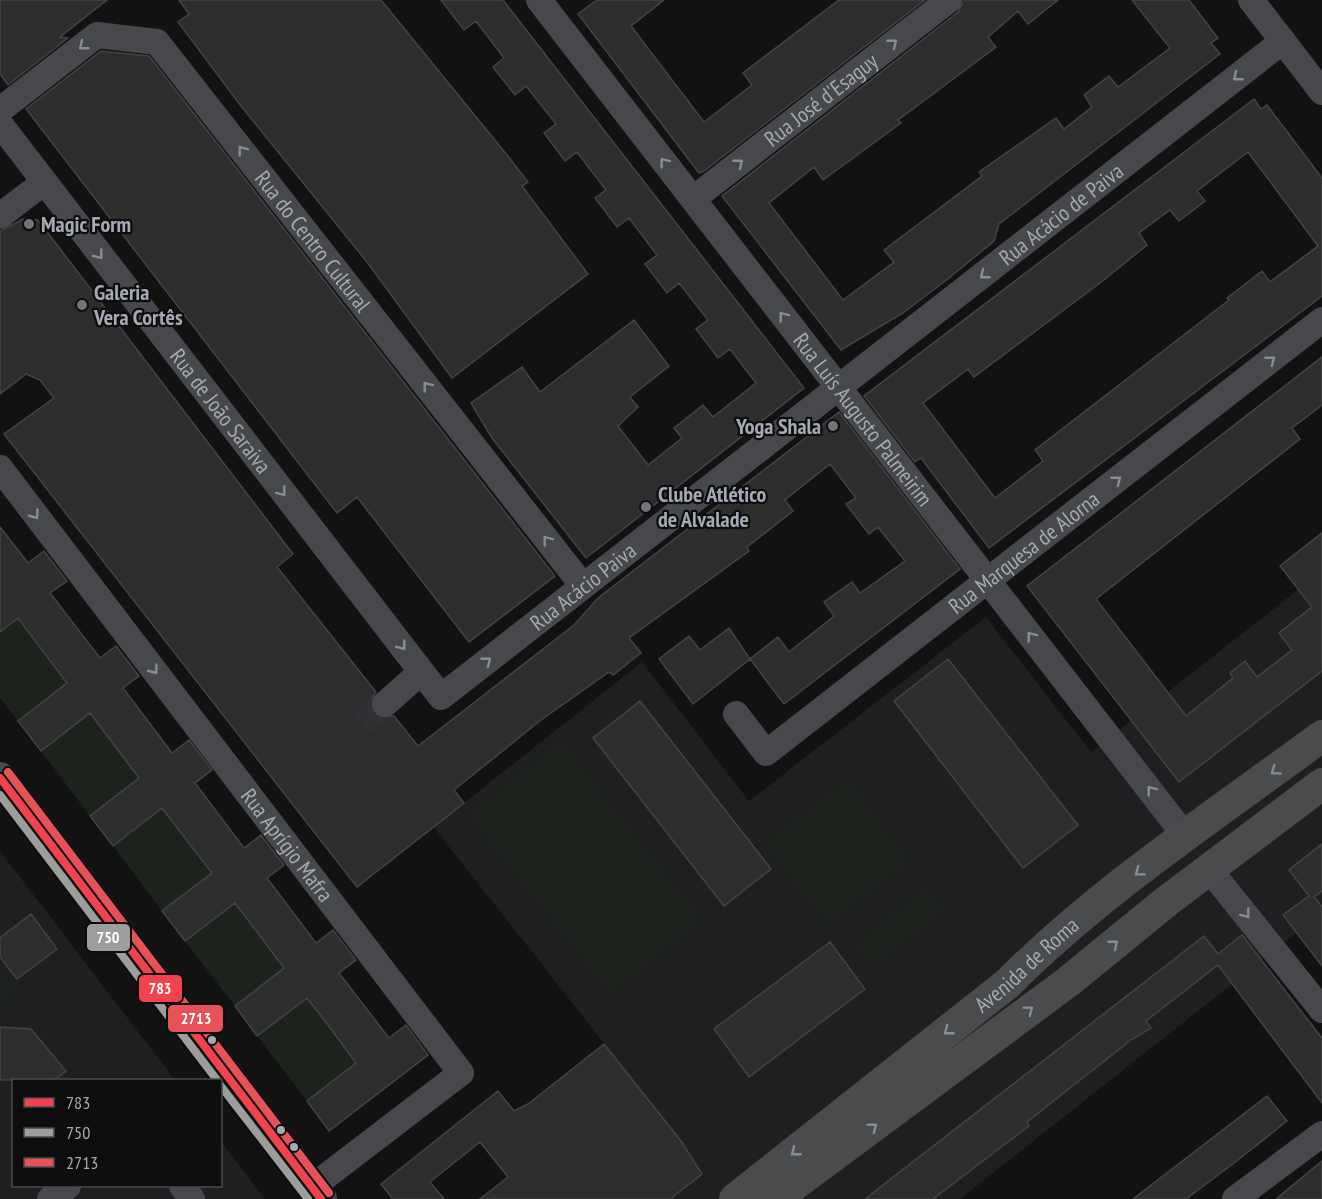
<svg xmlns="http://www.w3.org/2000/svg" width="1322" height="1199" font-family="'PT Sans Narrow',sans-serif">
<rect width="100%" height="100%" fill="#121213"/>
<path fill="#1f1f21" d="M1322 571V913L960 1199H547L656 1109 432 825 464 803 642 662 749 801 986 617 1091 752Z
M0 851 175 1080H14V1186H220L221 1141 265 1199H0Z"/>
<path fill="#1c231d" d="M24 613 23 625 63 677 73 678 18 721 0 698V632Z
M96 708 146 773 90 816 41 751Z
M561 742 702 920 610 993 469 815Z
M849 779 908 863 828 924 764 845Z
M169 803 218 868 162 911 113 846Z
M926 887 943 912 871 967 856 945Z
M241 898 240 909 279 961 290 963 235 1006 185 941Z
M0 971 16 992 0 1004Z
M313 993 312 1004 351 1056 362 1058 307 1101 257 1036Z"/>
<path fill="#2d2d2e" stroke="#424346" stroke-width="1.5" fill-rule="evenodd" d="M0 0H107L60 37 68 38 8 85 0 74Z
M179 0H381L507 155 528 182 522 186 588 274 452 378 367 262 241 106 178 22 189 14Z
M441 0H503L804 388 586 558 492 438 471 403 522 367 540 392 634 320 669 366 630 397 638 407 618 426 648 465 682 438 674 428 703 405 713 417 756 383 730 349 718 358 696 329 708 320 679 283 667 293 645 264 657 255 629 218 617 227 595 198 606 190 577 152 565 161 544 133 556 124 526 86 515 95 493 67 504 58 476 21 464 30Z
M597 0H664L631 26 704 122 752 85 743 73 839 0H925L704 171 699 173 578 14Z
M964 0H1058L1028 24 1018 11 988 37 996 47 898 120 901 123 823 180 814 167 769 203 843 300 894 262 884 250 982 176 979 172 1056 118 1064 129 1092 107 1084 95 1109 76 1118 87 1170 48 1132 0H1189L1218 38 1211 43 1220 54 999 224 994 241 949 278 903 313 841 350 722 196 958 12Z
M101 51 149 56 555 576 469 642 357 497 337 513 26 109Z
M1254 99 1261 109 1267 105 1322 178V296L989 548 921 458 915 462 864 396ZM1248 152 1318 246 1270 282 1262 271 1227 298 1229 300 1035 450 1043 461 995 498 923 403 968 369 974 377 1100 283 1147 245 1139 233 1170 210 1179 221 1205 201 1197 191Z
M23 219 38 220 293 554 277 567 376 692 371 700 373 713 381 718 394 716 418 746 574 625 598 598 839 412 960 569 784 704 750 659 778 637 789 652 834 616 824 602 852 582 860 593 905 561 878 527 869 534 846 504 856 498 830 464 785 500 793 511 747 547 749 551 629 638 641 653 613 675 609 672 541 720 454 790 464 803 357 887 4 434 54 398 40 380 26 374 0 394V231Z
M1322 357V405L1292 428 1300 439 1096 599 1186 716 1233 678 1230 673 1245 661 1257 677 1292 650 1279 633 1312 607 1280 566 1322 533V671L1179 782 1027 586Z
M0 527 28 563 44 551 67 581 50 593 100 658 116 646 139 676 123 688 172 753 189 740 212 770 195 783 244 848 261 835 284 865 267 878 316 943 333 930 356 960 339 973 389 1038 406 1025 428 1055 329 1131 307 1101 356 1063 328 1025 307 998 257 1036 235 1006 284 968 263 940 235 903 185 941 162 911 212 873 162 808 113 846 90 816 139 778 90 713 41 751 18 721 67 683 18 618 0 632Z
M729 628 750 659 693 704 659 659 689 636 700 650Z
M948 659 1078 825 1023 868 894 701Z
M640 701 771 869 724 906 593 738Z
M1322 844V891L1314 897 1322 907V966L1283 915 1309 896 1289 870Z
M31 914 57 949 17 979 0 957V938Z
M1242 935 1322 1038V1103L1218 965 1146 1021 1151 1028 1131 1040 1027 1122 1029 1126 933 1199H865L1204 936 1218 954Z
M830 942 865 989 749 1077 714 1029Z
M0 1027 31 1029 66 1071 54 1080H0Z
M604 1044 681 1141 702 1174 670 1199H480L508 1177 480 1142 430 1182 444 1199H393L381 1184 498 1091 514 1111 528 1104Z
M1267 1096 1287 1121 1238 1160 1186 1199H1133Z
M1322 1161V1199H1276Z"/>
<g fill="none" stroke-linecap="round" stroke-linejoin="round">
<path stroke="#2f3033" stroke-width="26" stroke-dasharray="26 13" stroke-linecap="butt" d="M361 723 385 704"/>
<g stroke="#47484b" stroke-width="26">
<path id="s1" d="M539 0 1186 837"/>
<path d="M1251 0 1322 92"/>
<path id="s2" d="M0 110 97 35 157 42 583 586"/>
<path id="s3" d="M0 124 441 697 1283 41"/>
<path id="s4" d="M693 199 949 0"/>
<path d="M0 216 43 183"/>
<path id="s5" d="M0 468 461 1073 312 1187"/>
<path d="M385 704 421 672"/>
<path id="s6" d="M736 714 766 753 1322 320"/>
<path d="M1209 869 1322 1010"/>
<path d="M182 1186 192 1199"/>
<path d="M50 1199 68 1186"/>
<path d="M1235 1199 1322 1134"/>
</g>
<g stroke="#494b4d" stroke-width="32">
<path d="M0 778 321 1199"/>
<path id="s7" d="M735 1199 1007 984C1101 890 1215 815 1322 736"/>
<path d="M775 1199 1069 981 1167 901 1322 784"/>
</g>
<g stroke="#0d0d0e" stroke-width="12">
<path id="bus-1" d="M0 778 321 1199"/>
</g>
<g stroke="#0d0d0e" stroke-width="12">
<path id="bus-2" d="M0 795 217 1080
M220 1085 308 1199"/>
</g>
<g stroke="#0d0d0e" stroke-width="12">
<path id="bus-3" d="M8 772 329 1193"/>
</g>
<use href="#bus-1" stroke="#f1434d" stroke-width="8"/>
<use href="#bus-2" stroke="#9d9d9c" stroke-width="8"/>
<use href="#bus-3" stroke="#e55358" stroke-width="8"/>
</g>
<defs><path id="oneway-chevron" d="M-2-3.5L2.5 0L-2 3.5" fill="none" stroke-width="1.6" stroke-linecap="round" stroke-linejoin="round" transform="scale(1.5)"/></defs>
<g stroke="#888c94">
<use href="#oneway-chevron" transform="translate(893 43) rotate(-38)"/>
<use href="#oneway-chevron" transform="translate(83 46) rotate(142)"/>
<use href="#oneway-chevron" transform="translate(1237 77) rotate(142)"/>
<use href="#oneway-chevron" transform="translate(242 150) rotate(-128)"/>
<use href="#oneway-chevron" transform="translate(664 162) rotate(-128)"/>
<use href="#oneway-chevron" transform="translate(739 163) rotate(-38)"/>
<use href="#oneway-chevron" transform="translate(99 255) rotate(52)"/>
<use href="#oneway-chevron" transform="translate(984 275) rotate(142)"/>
<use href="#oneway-chevron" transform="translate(783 316) rotate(-128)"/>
<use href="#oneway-chevron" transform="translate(1271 360) rotate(-38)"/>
<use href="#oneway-chevron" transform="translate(427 386) rotate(-128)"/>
<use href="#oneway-chevron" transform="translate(1117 480) rotate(-38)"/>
<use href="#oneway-chevron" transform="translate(282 492) rotate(52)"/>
<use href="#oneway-chevron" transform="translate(35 515) rotate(53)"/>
<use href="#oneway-chevron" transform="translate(547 540) rotate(-128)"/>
<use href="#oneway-chevron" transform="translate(1031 636) rotate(-128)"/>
<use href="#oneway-chevron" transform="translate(402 646) rotate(52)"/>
<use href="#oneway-chevron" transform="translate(487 661) rotate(-38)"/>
<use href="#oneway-chevron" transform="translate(154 670) rotate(53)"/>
<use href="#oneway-chevron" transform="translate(1151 790) rotate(-128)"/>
<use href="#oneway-chevron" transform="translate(1246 914) rotate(52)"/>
</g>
<g stroke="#898d94">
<use href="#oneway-chevron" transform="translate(1275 771) rotate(143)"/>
<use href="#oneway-chevron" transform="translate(1139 872) rotate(143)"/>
<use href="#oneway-chevron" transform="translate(1114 944) rotate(-39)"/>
<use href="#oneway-chevron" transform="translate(1029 1010) rotate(-37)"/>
<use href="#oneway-chevron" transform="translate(948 1031) rotate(142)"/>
<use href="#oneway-chevron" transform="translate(873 1127) rotate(-37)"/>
<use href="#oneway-chevron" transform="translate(795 1152) rotate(142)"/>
</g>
<g fill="#71747b" stroke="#0d0d0e" stroke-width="2">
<circle cx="29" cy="224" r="6"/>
<circle cx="82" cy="305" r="6"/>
<circle cx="833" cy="426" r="6"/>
<circle cx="646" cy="507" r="6"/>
</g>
<g fill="#a4a9b3" stroke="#0d0d0e" stroke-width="2">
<circle cx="212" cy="1040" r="5"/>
<circle cx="281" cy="1130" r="5"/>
<circle cx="294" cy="1147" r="5"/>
</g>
<g text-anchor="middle" stroke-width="4.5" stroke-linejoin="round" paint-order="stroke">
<g font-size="22" fill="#a4a9b3" stroke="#0d0d0e">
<text dy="8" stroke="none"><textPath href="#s4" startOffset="162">Rua José d'Esaguy</textPath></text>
<text dy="8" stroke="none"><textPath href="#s3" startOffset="1509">Rua Acácio de Paiva</textPath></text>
<text dy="8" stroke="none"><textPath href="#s2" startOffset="436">Rua do Centro Cultural</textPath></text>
<text dy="8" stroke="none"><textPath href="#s3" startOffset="362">Rua de João Saraiva</textPath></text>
<text dy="8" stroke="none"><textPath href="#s1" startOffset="530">Rua Luís Augusto Palmeirim</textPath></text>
<text dy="8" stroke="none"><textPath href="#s6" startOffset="376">Rua Marquesa de Alorna</textPath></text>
<text dy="8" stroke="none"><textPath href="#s3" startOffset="903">Rua Acácio Paiva</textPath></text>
<text dy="8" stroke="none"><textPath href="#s5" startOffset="474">Rua Aprígio Mafra</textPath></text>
<text dy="8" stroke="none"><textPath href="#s7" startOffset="374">Avenida de Roma</textPath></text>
</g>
<g font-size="22" font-weight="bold" fill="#a4a9b3" stroke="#0d0d0e" text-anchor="start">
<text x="41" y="232">Magic Form</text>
<text x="94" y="300">Galeria<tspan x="94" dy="25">Vera Cortês</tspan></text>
<text x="821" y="434" text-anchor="end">Yoga Shala</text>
<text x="658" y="502">Clube Atlético<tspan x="658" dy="25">de Alvalade</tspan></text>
</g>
</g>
<g stroke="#0d0d0e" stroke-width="2">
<rect x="86" y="923" width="45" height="29" rx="6" fill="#9d9d9c"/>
<rect x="138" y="974" width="45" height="29" rx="6" fill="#f1434d"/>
<rect x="167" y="1004" width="57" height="29" rx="6" fill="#e55358"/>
</g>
<g font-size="16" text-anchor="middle" font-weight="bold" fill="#fff">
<text x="108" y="943">750</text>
<text x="160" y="994">783</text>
<text x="196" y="1024">2713</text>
</g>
<rect x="12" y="1079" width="210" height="108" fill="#0d0d0e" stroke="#494b50" stroke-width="1.5"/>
<rect x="24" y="1098" width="30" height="9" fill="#f1434d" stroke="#494b50" stroke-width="1.5"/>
<text x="66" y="1109" font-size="18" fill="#a4a9b3">783</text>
<rect x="24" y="1128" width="30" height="9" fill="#9d9d9c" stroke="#494b50" stroke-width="1.5"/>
<text x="66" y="1139" font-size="18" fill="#a4a9b3">750</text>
<rect x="24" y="1158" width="30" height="9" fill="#e55358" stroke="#494b50" stroke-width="1.5"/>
<text x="66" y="1169" font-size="18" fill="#a4a9b3">2713</text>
</svg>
